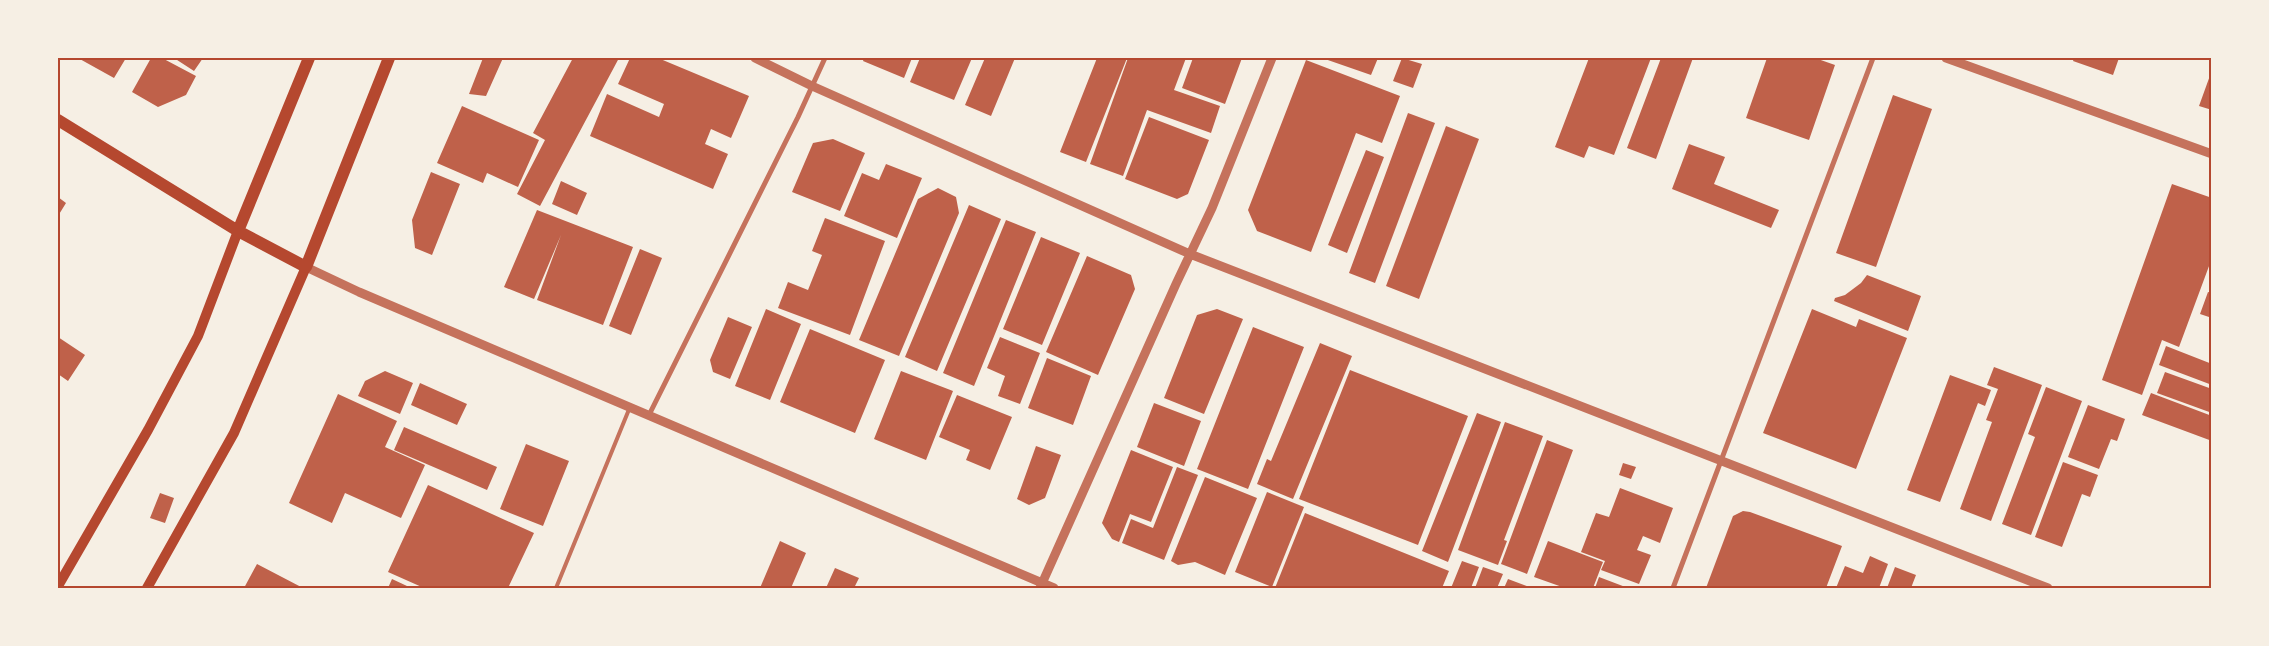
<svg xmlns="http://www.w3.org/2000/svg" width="2269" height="646" font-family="Ubuntu,sans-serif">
<rect width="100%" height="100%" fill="#f6efe4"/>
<path fill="#bf614a" d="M78 58H126L114 78Z
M151 58H162L196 76 186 95 158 107 132 92Z
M174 58H203L194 71Z
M483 58H503L486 96 469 94Z
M573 58H619L540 206 517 194 545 140 533 133Z
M630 58H658L749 96 731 138 711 129 705 144 728 154 713 189 590 136 607 94 659 117 664 104 618 84Z
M864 58H912L904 78 863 61Z
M920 58H972L954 100 910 82Z
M985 58H1015L991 116 965 105Z
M1097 58H1127L1086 162 1060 152Z
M1128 58H1186L1174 90 1220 106 1211 133 1147 110 1123 176 1090 164Z
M1193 58H1242L1225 104 1182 88Z
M1322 58H1378L1371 75Z
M1402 58 1422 64 1413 88 1393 81Z
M1589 58H1651L1614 155 1589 146 1584 158 1555 147Z
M1661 58H1693L1656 159 1627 148Z
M1767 58H1815L1835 65 1809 140 1746 118Z
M2074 58H2119L2113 75 2073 61Z
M1306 60 1400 96 1382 143 1356 133 1311 252 1257 231 1248 210Z
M2212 70V110L2199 106Z
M1893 95 1932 109 1876 267 1836 253Z
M462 106 539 140 518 187 487 173 483 183 437 163Z
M1408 113 1435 123 1375 283 1349 273Z
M1149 117 1209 140 1188 194 1177 199 1125 179Z
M1446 126 1479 139 1419 299 1386 286Z
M833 139 865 153 840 211 792 192 813 143Z
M1689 144 1725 157 1714 184 1779 210 1771 228 1672 189Z
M1366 150 1384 157 1347 253 1328 245Z
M886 164 922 178 897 238 844 216 862 173 879 180Z
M431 172 460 184 432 255 415 248 412 220Z
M561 181 587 193 577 215 552 204Z
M2172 184 2212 198V258L2179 347 2162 340 2142 395 2102 380Z
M938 188 956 197 959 213 899 356 859 340 918 199Z
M58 197 66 203 58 216Z
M969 205 1001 219 937 371 905 357Z
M537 210 633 247 603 325 537 300 561 235 534 299 504 287Z
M825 218 885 241 850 335 778 308 788 282 808 290 822 255 812 251Z
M1006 220 1036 232 974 386 943 373Z
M1041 237 1080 253 1042 345 1003 329Z
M640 249 662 258 631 335 609 326Z
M1087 256 1131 275 1135 289 1098 375 1046 352Z
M1867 275 1921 296 1908 331 1834 301 1835 298 1845 295 1861 283Z
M2208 292 2212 293V318L2200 314Z
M766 309 801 324 770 400 735 386Z
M1217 309 1243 319 1204 414 1164 398 1197 315Z
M1812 309 1856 327 1859 319 1907 338 1856 469 1763 433Z
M728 317 752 327 730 379 713 372 710 360Z
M1253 327 1304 347 1248 489 1197 469Z
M810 329 885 360 855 433 780 402Z
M58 337 85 355 68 381 58 374Z
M1000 337 1040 353 1020 404 998 396 1005 376 987 368Z
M1320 343 1352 356 1293 499 1257 484 1267 459 1271 461Z
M2166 346 2212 364V385L2159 365Z
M1047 358 1091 376 1073 425 1028 408Z
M1994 367 2042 385 1991 521 1960 509 1992 422 1986 420 1998 389 1987 385Z
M1350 370 1468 416 1418 545 1299 499Z
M385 371 413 383 400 414 358 396 365 381Z
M901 371 953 391 926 460 874 439Z
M2165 372 2212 389V413L2157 393Z
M1950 375 1991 390 1985 406 1978 403 1940 502 1907 490Z
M420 383 467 404 457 425 411 405Z
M2046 387 2082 401 2031 535 2002 524 2035 437 2028 434Z
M2151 393 2212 416V441L2142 415Z
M338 394 397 421 385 447 425 465 401 518 345 493 332 523 289 503Z
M957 395 1012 417 990 470 966 460 970 450 939 437Z
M1154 403 1201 421 1184 466 1137 447Z
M2088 405 2125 419 2117 441 2111 439 2099 469 2068 457Z
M1477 413 1501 422 1448 562 1422 551Z
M1505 422 1543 436 1504 540 1507 541 1498 565 1458 550Z
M404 427 497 467 487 490 394 450Z
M1547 440 1573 450 1527 574 1501 564Z
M526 444 569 461 543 526 500 509Z
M1036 446 1061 455 1045 498 1029 505 1017 499Z
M1131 450 1173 467 1151 522 1130 514 1119 542 1112 539 1102 523Z
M2063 462 2098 475 2090 497 2082 494 2062 547 2035 537Z
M1623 463 1636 467 1631 479 1619 475Z
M1177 467 1198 475 1164 560 1122 543 1131 519 1153 528Z
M1205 477 1257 498 1225 575 1195 562 1178 565 1171 561Z
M428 485 534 533 508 588H424L388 572Z
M1620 488 1673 508 1660 543 1643 536 1637 550 1651 555 1639 584 1601 570 1605 561 1581 552 1596 513 1609 517Z
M1267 492 1304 507 1272 587 1235 572Z
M160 493 174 498 165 523 150 518Z
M1743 511 1750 512 1842 546 1826 588H1706L1733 516Z
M1305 513 1449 571 1442 588H1275Z
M780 541 806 553 791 588H760Z
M1548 541 1603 562 1593 588H1565L1534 577Z
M1870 556 1888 564 1879 588H1836L1845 566 1863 573Z
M1462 561 1479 567 1471 588H1451Z
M257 564 303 588H244Z
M1483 567 1503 574 1497 588H1475Z
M1895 567 1916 575 1911 588H1887Z
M835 568 859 578 854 588H826Z
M1599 577 1628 588H1595Z
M392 579 407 586 411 588H388Z
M1508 579 1532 588H1504Z"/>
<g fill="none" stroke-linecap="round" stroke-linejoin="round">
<path stroke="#c5725c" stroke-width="4" d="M556 588 630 407"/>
<path stroke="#c5725c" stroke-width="5" d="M649 415 798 117 825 58
M1673 588 1873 58"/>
<path stroke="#c5725c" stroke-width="9" d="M755 58 812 86 1190 254 2048 588
M1946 58 2212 154
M306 267 359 292 1054 588
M1040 588 1176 284 1212 208 1272 58"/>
<path stroke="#b5482f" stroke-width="10" d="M58 586 148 430 198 336 238 231
M147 588 234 433 306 267"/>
<path stroke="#b5482f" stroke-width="12" d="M58 120 238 231 306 267 389 58
M238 231 309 58"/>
</g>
<rect width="2269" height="646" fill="none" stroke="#f6efe4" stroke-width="118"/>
<rect x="59" y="59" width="2151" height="528" fill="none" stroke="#b5482f" stroke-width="2"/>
</svg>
